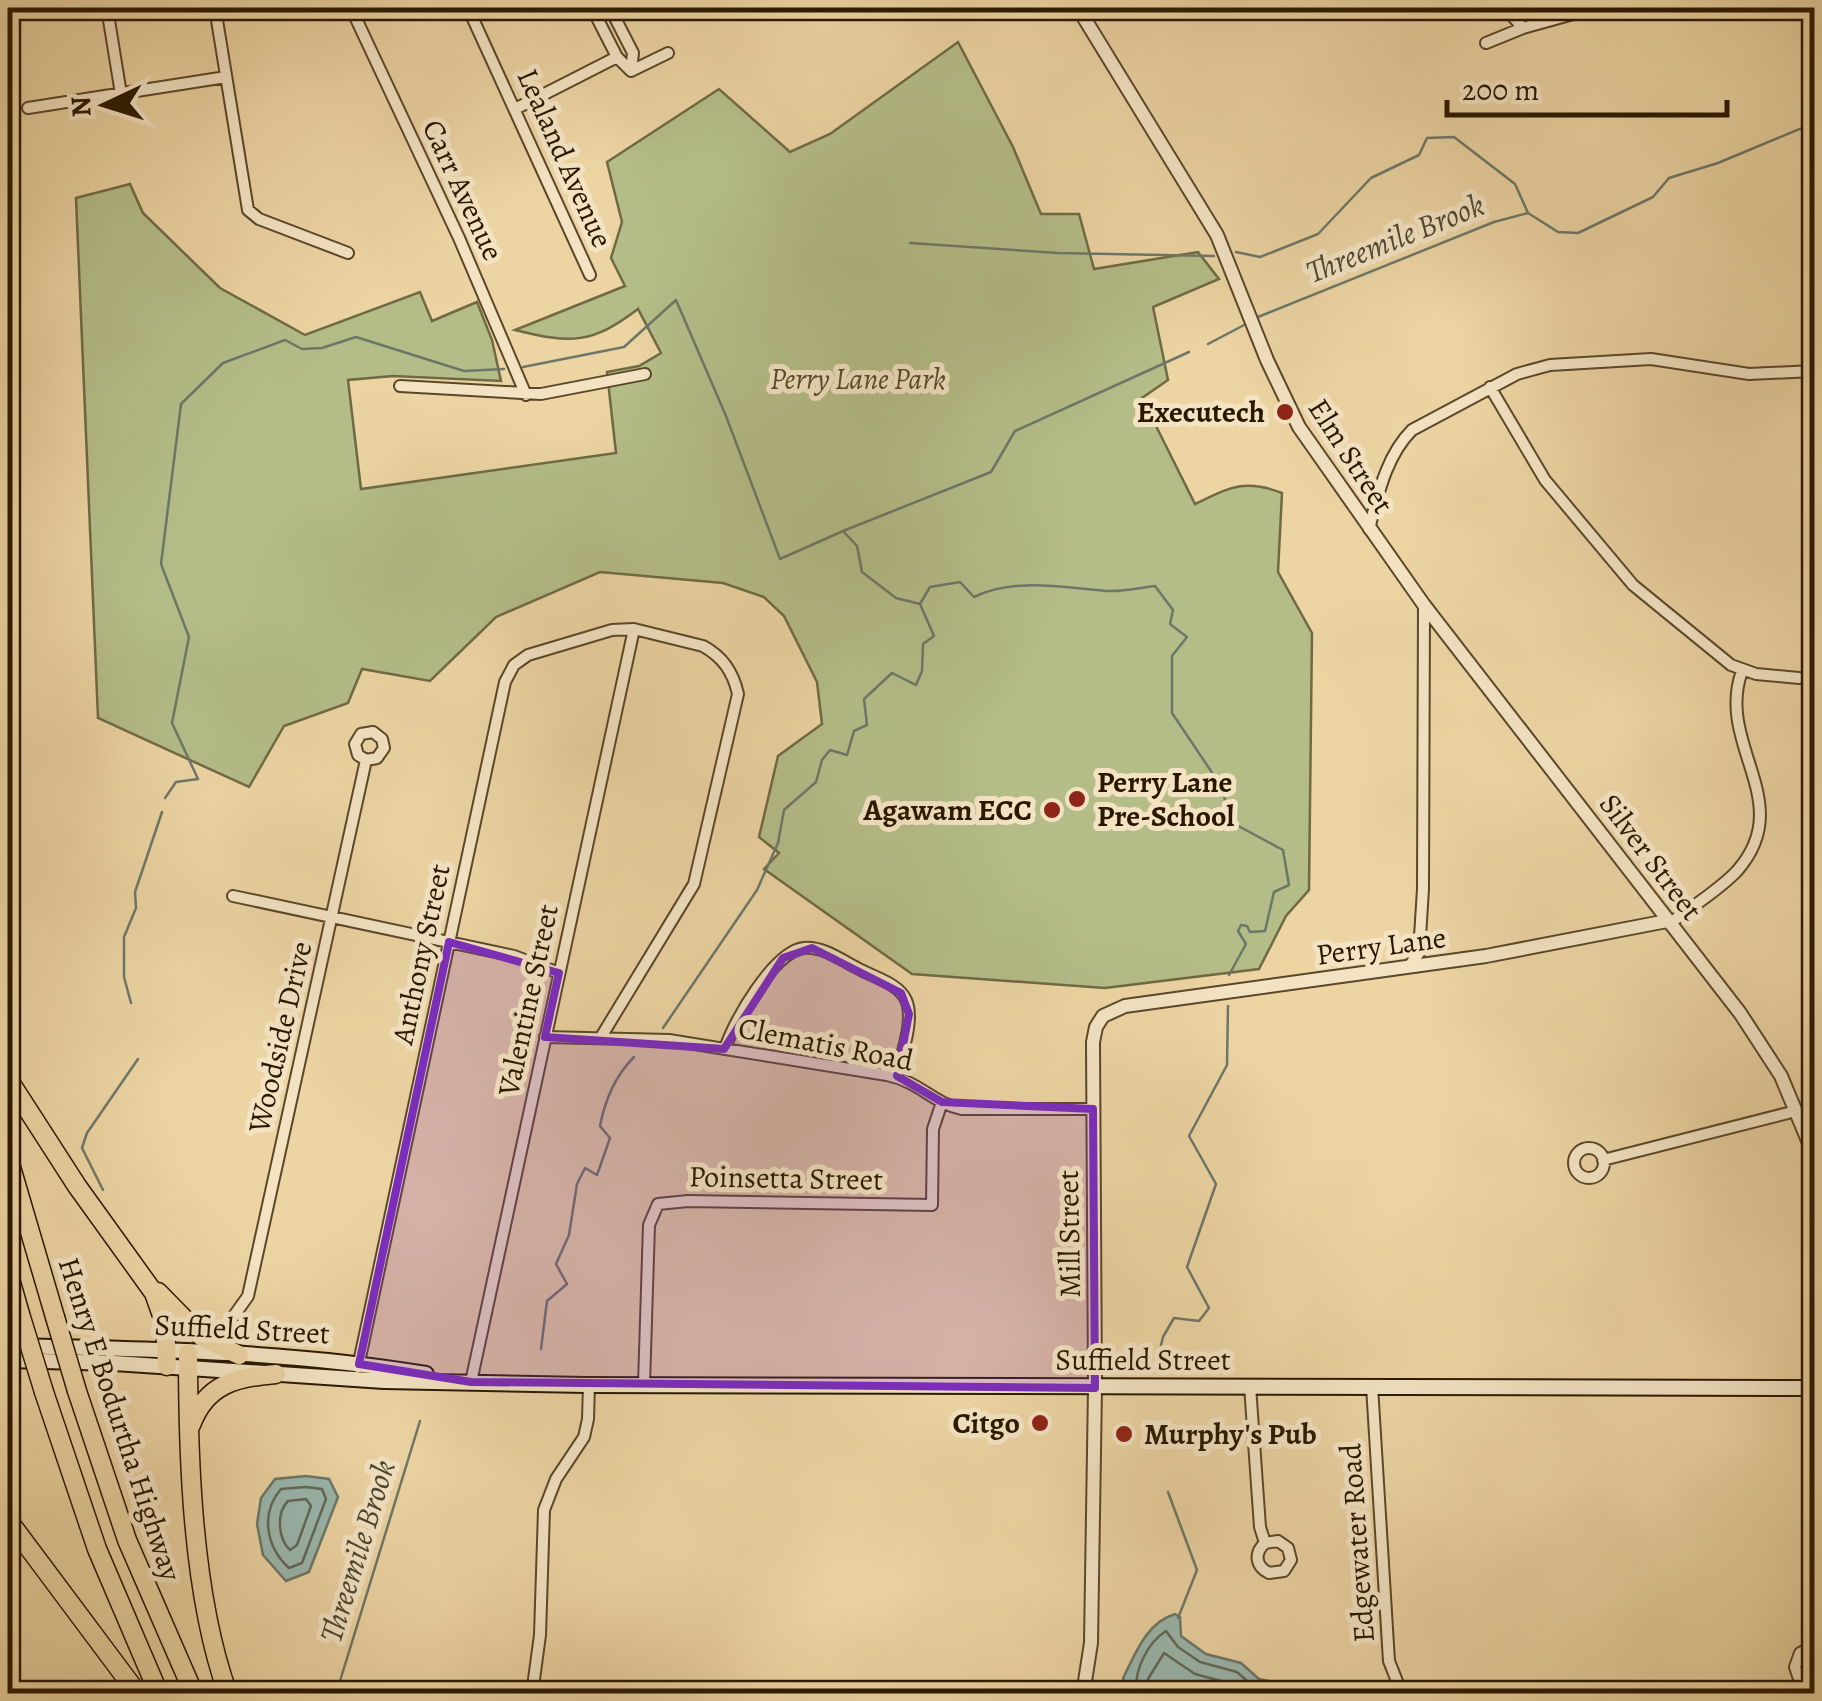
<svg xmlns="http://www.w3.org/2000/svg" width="1822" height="1701" font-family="Alegreya,serif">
<rect width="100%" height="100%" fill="#ecd4a3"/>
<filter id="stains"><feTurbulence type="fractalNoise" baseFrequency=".002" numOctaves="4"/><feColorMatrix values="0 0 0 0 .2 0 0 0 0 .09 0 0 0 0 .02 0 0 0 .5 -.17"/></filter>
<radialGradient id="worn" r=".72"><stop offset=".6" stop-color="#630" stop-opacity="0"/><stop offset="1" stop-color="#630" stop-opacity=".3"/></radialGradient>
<path fill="#b4bd88" stroke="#6f6a44" stroke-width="2.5" d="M958 42 1013 147 1041 214H1079L1094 269 1198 252 1219 279 1153 307 1168 380 1142 398 1195 504C1229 488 1244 478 1282 493L1278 572 1312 633 1309 890 1286 916 1259 969 1105 988 912 974 764 869 779 853 759 837 778 756 822 724 817 682 784 616 764 597 723 583 600 572 496 617 430 681 362 669 348 703 284 726 249 787 98 718 76 198 130 184 143 213 220 288 305 335 420 292 432 321 477 302 492 340 501 381 393 376 348 380 361 489 616 453 607 372 639 366 661 353 638 309C592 344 571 344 515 330L625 286 611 258 622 222 607 162 719 89 790 152 830 134Z"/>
<path fill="#9ab7ae" stroke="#6d7769" stroke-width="2.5" d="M306 1476 329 1479 338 1497 309 1572 286 1581 263 1555 257 1524 261 1498 275 1479Z
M1175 1614 1180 1617 1181 1636 1206 1654 1241 1663 1259 1679 1277 1683 1298 1693 1141 1694 1127 1689 1123 1678C1136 1653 1146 1623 1175 1614Z"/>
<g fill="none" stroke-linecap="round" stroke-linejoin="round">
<path stroke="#626858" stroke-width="2.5" d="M306 1487 322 1489 326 1499 302 1563 289 1568C266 1547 260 1513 281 1489Z
M306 1499 311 1506 297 1545 290 1550C278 1539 276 1513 288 1501Z
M1137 1694C1133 1672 1147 1643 1166 1631L1178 1647 1200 1662 1237 1672 1255 1688 1275 1694
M1150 1694 1148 1679 1164 1653 1195 1674 1232 1684 1242 1694"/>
<path stroke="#6d7769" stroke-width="2.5" d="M910 243 1058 253 1214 256
M1236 252 1260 257 1318 234 1371 178 1419 155 1427 138 1454 137 1515 184 1528 213
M1258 317 1494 222 1528 213 1558 232 1578 233 1653 197 1669 178 1718 163 1814 123
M1208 344 1246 324
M523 367 624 347 676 300 726 416 780 559 843 531
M920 604 930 587 960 582 974 597C1016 577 1064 588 1107 591 1123 592 1139 588 1155 586L1173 610 1170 624 1187 637 1172 656V713L1221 786 1231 822 1283 850 1289 885 1274 892 1265 931 1250 932 1247 926 1241 925 1238 931 1246 944 1229 975
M165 798 176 782 198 779 172 723 189 637 161 564 181 404 223 363 285 340 302 349 322 348 356 337 464 371 504 369
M131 1003 124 977V937L136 908 135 892 162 812
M663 1028 757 890 778 843 784 810 816 782 822 760 830 750 847 755 854 731 867 725 864 699 892 673 916 685 922 671 923 644 934 636 920 604 896 598 862 572 857 546 843 531 991 472 1015 431 1189 352
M103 1190 82 1148 87 1133 138 1059
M541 1349 547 1301 567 1284 556 1264 569 1235 577 1184 585 1168 597 1175 610 1138 600 1126C605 1100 615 1076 634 1057
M1156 1366 1163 1337 1174 1318 1199 1321 1209 1308 1187 1267 1216 1184 1189 1136 1227 1065 1228 1006
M8 1397 13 1391
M1168 1492 1197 1570 1178 1618
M336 1694 420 1421"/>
<g stroke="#5a472a" stroke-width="14">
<path id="minor" d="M107 8 121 94
M215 8 248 210 259 219 348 253
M351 8 459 238 526 395
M468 8 590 275
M592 8 617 57 631 71
M610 8 633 53 631 71
M1505 8 1523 28
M1784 8 1785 14
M1486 43 1523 28 1595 8
M631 71 668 53
M28 108 226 77
M515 109 617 57
M400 386 541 394 645 374
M1490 387 1545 480 1633 585 1731 665 1756 674 1799 678
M1369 529C1378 495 1386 456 1412 430L1517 374 1550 365 1651 359 1749 374 1814 371
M233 896 514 956 559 973
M1669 924C1691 907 1718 891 1737 871 1798 802 1715 745 1742 671
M1410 965 1419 953 1423 889 1424 605
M545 1037 669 1040 887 1075C920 1082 934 1104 962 1109H1093
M725 1049C733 1022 774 951 804 948 824 946 844 962 861 970 876 978 899 984 906 1000 915 1020 901 1056 896 1077
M1574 1163a15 15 0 1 1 30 0a15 15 0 1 1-30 0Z
M1603 1160 1796 1111
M231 1320 248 1296 366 760 377 758 384 748 382 739 373 732 361 734 355 744 358 755 366 760
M358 1367 505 682 514 665 528 655 612 630 634 629 703 646C723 657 733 672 738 694L694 884 601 1037
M471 1382 634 629
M644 1384 649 1225 658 1204 688 1201 932 1205 933 1129 942 1102
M1250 1386 1260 1527 1265 1543C1254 1553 1255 1566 1269 1573L1284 1571 1291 1560 1288 1548 1278 1541 1265 1543
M1372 1386 1389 1661 1402 1694
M1814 1645 1800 1653 1795 1667 1801 1685 1814 1691
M532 1694 540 1635 544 1510 556 1479 584 1437 588 1419 589 1384
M1550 1694C1578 1688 1602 1682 1629 1694"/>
</g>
<g stroke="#5a472a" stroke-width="16">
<path id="tertiary" d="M1078 8 1217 235 1267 360 1299 427 1424 605 1740 1013 1781 1076 1814 1155
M1083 1694 1091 1643 1095 1388 1093 1042 1096 1027 1103 1016 1125 1006 1486 956 1667 921"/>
</g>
<g stroke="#2a1801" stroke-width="18">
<path id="secondary" d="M8 1346C147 1349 289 1351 426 1374
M8 1360 114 1363 384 1381 585 1385 1814 1388"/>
</g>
<g stroke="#2a1801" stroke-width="21">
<path id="motorway" d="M8 1079 77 1186 154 1293 165 1324 167 1366
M8 1157 55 1317
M8 1272 20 1314
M158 1292 202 1337 239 1355
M188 1353C188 1457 192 1595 228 1694
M77 1391 127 1540 194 1694
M44 1392 97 1549 159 1694
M191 1425C206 1384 236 1377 276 1374
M8 1520 138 1694"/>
</g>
<use href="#minor" stroke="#f3e3c3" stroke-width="10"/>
<use href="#tertiary" stroke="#f3e3c3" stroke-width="12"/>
<use href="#secondary" stroke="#f3e3c3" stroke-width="14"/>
<use href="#motorway" stroke="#ecd4a3" stroke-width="18"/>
<g stroke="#2a1801" stroke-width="21" stroke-linecap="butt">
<path id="motorway-bridge" d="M20 1314 44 1392
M55 1317 77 1391"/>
</g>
<use href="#motorway-bridge" stroke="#ecd4a3" stroke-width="18"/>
</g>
<path fill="#7b2cbf" fill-opacity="0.2" stroke="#7b2cbf" stroke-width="8" stroke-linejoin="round" d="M449 942 559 973 545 1037 724 1049 783 958 812 948 901 993 909 1014 897 1076 942 1102 1093 1109 1095 1388 471 1382 359 1364Z"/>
<g fill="#8f2418" stroke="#f3e3c3" stroke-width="4">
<circle cx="1285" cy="412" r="10"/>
<circle cx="1077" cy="799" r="10"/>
<circle cx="1052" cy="810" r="10"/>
<circle cx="1040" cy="1423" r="10"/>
<circle cx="1124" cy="1434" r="10"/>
</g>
<g text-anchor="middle" stroke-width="10" stroke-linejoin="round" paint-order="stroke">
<g font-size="30" fill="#2a1801" stroke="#f3e3c3">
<text transform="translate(565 158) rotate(66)" y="10">Lealand Avenue</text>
<text transform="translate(463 190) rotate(65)" y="10">Carr Avenue</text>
<text transform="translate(1351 456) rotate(57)" y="10">Elm Street</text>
<text transform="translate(1651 857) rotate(53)" y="10">Silver Street</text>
<text transform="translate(1381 946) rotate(-8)" y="10">Perry Lane</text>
<text transform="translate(421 954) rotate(-78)" y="10">Anthony Street</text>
<text transform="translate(528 1000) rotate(-78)" y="10">Valentine Street</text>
<text transform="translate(280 1037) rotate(-77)" y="10">Woodside Drive</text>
<text transform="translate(826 1044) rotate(11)" y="10">Clematis Road</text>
<text transform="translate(786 1178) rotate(1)" y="10">Poinsetta Street</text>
<text transform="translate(1069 1234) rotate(-91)" y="10">Mill Street</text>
<text transform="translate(242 1329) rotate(3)" y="10">Suffield Street</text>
<text x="1143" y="1370">Suffield Street</text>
<text transform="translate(120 1419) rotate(72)" y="10">Henry E Bodurtha Highway</text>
<text transform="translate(1357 1543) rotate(-94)" y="10">Edgewater Road</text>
</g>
<g font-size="30" font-style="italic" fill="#534a2a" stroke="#f3e3c3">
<text x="858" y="389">Perry Lane Park</text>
</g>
<g font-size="30" font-weight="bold" fill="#2a1801" stroke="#f3e3c3" text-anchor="end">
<text x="1265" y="422">Executech</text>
<text x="1097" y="792" text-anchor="start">Perry Lane<tspan x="1097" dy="34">Pre-School</tspan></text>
<text x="1032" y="820">Agawam ECC</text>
<text x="1020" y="1433">Citgo</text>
<text x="1144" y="1444" text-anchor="start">Murphy's Pub</text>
</g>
<g font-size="32" font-style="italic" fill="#4c4835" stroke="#f3e3c3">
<text transform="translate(1395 238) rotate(-22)" y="11">Threemile Brook</text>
<text transform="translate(357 1551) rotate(-73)" y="11">Threemile Brook</text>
</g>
</g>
<rect width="1822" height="1701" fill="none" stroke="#ecd4a3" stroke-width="40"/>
<rect x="10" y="10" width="1802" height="1681" fill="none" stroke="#2a1801" stroke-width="5"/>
<rect x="20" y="20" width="1782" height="1661" fill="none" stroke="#2a1801" stroke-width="2.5"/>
<g transform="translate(105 105) rotate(266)" stroke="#f3e3c3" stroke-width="8" paint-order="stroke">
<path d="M0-8L18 38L0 25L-18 38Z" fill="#2a1801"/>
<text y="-15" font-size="28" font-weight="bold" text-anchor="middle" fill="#2a1801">N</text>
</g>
<path d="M1447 100v15h280v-15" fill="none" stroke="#2a1801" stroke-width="5"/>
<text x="1462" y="100" font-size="30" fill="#2a1801" stroke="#f3e3c3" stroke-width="8" paint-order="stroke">200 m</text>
<rect width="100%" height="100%" filter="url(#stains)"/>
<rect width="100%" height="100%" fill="url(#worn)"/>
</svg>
